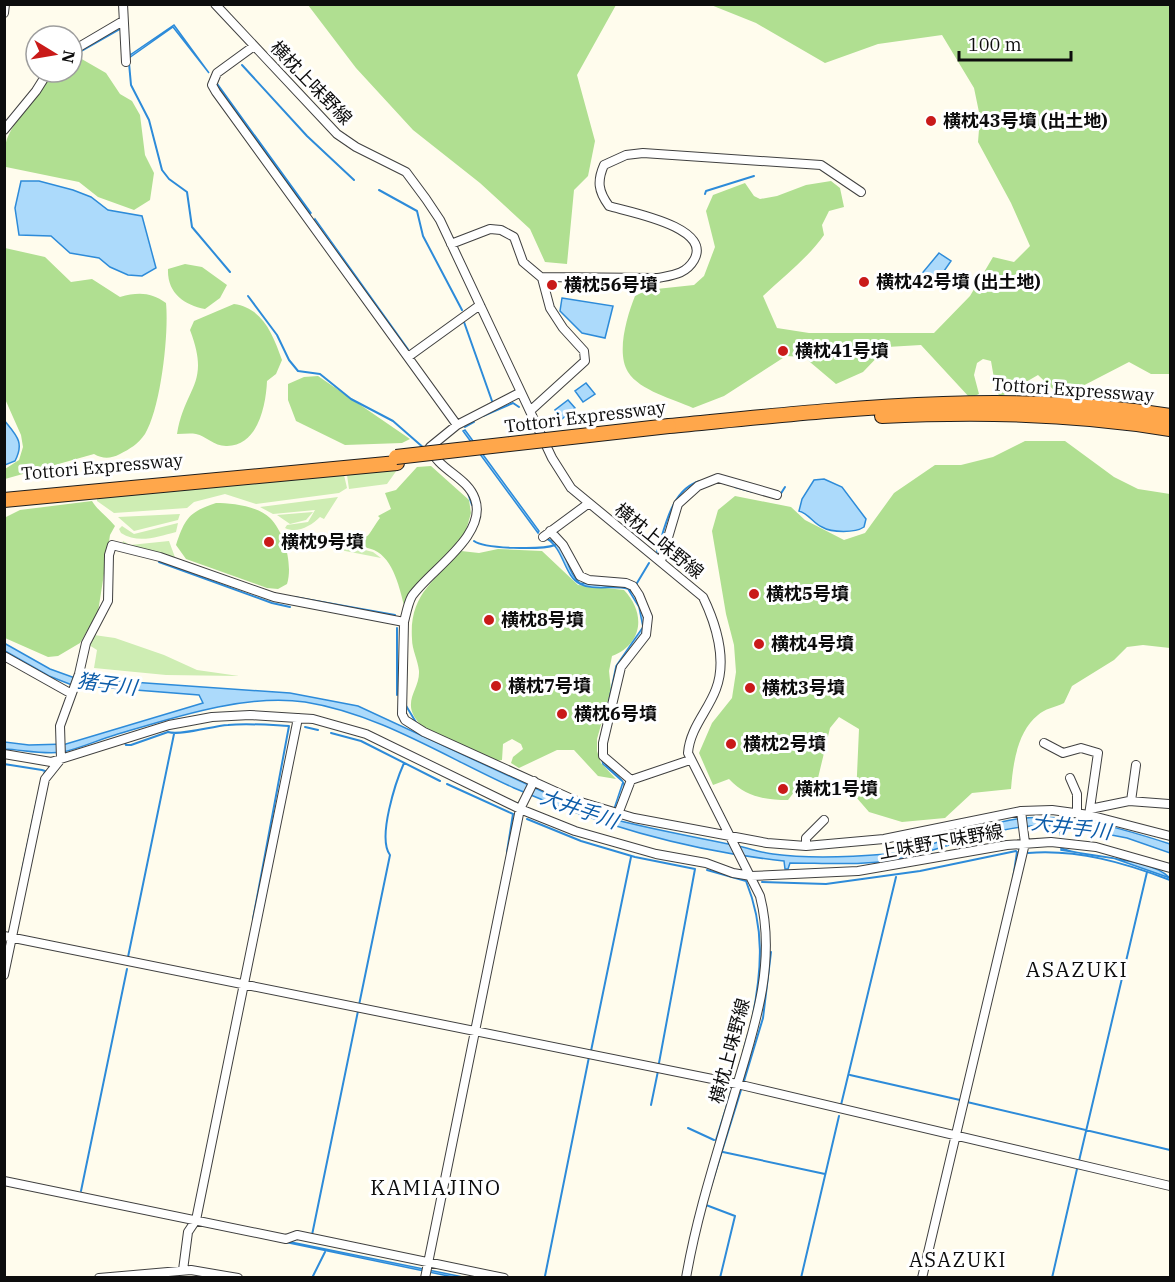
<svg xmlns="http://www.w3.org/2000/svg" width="1175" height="1282" font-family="'IBM Plex Serif','Noto Sans JP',serif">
<rect width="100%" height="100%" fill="#fffced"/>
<path fill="#ceedb3" d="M397 470 387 484 349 489 347 475Z
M344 475 347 488 339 493 256 504 225 494 194 502 187 508 114 513 97 501V496Z
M338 497 324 519 320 517C311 526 297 534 285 528L287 525 308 522 315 510 273 514 260 507Z
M313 512 306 520 290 524 277 515Z
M180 514 178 520 134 531 118 517Z
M178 523 176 532C157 537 138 544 121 533L119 529 122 526 134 534Z
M123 541 130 545 169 541 176 560 122 545Z
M349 546 373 552 381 558 340 550Z
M94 635 115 638 164 655 197 670 239 676 166 675 94 668 97 650 89 645Z"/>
<path fill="#b0df91" d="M308 5H616L577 75 595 141 588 176 574 190 567 264 545 262 530 229 480 183 413 130 356 68Z
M711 5H1170V374H1151L1129 362 1071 392H1056L1038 375 1000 397 996 390 991 361 983 359 977 363 974 375 979 394 970 398 921 345 887 347 863 372 836 384 804 357 786 356 724 396 693 408C674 399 640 391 628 372 616 353 627 316 635 296L647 290 694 285 704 276 715 247 706 211 713 195 745 183 754 196 760 199 777 196 806 185 831 181 840 188 844 207 829 211 822 225 824 235C808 258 784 276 763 296L777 328 809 333H934L970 296 993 257 1014 262 1030 246 1011 203 978 142 980 117 974 88 942 35 878 44 825 63 756 23Z
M73 54 106 73 120 94 132 101 140 115 145 155 154 173 150 200 134 210 98 197 79 182 6 167C0 138 14 125 31 104 39 95 45 83 52 72H72Z
M5 248 45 257 71 282 92 279 120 297C138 292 151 292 166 303 169 333 161 408 145 434 138 444 130 449 120 454 110 459 103 459 94 454L5 479V469L19 460 23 447 21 435 5 399Z
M185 264 202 267 227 285 220 298 205 309C184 305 167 293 168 269Z
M234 304C263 308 273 335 282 360L276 374 267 381C266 405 258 447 226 446 214 446 206 436 196 434 190 433 183 434 177 434 185 386 211 385 190 330L194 321Z
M318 376 410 439 402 443 345 445 296 421 288 400V384L304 377Z
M1025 441H1065L1114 477 1138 489 1170 494V648L1143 645 1127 647 1114 660 1072 686 1064 703C1056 707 1044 709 1038 715 1017 732 1013 764 1011 789L972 793 945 818 902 822 869 812 856 797 859 729 839 717 830 728 818 778 804 779 788 800C765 800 746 797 729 779L713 785 699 753 712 723 732 698 736 672 734 645 726 614 712 531 718 510 735 496 791 507 805 520 844 540 865 533 894 493 935 465H961L993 457Z
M431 466 469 500 471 513 465 534 417 585 405 609C400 590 394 559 374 550 364 546 354 548 348 538 371 541 367 535 380 518L378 516 391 509 385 493 396 490 417 467Z
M92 501C98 511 107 516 115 526L110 535 98 612 80 643 58 656 48 657 5 638 4 518 20 510Z
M216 503C231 503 258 506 270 518 285 533 293 565 287 584L278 589 267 588 186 559 176 545C185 518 189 512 216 503Z
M498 549 542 551 578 585 624 590C646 613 643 644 612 656L609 671 611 690 597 739V751L601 763 616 779 598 776 574 750H557L519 768 511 763 513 757 523 749 521 744 512 739 503 744 502 760 496 761C481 755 426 732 418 722 401 701 420 690 419 671 418 660 412 650 412 639 409 594 435 581 461 551L479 553Z"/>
<path fill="#acdafb" stroke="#2d8bd9" stroke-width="1.5" d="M126 24 130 55 174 25 209 73 173 27 129 58Z
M216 82 311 213 310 214 215 83Z
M21 181H39L73 190 91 197 108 210 142 216 156 268 142 276 128 275 110 267 99 258 70 253 51 236 19 235 15 208Z
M315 219 408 349H407L314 221Z
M939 253 951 261 933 287 919 277Z
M562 298 613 306 605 338 582 333 560 311Z
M586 383 595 394 583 402 575 391Z
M568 400 575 408 562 419 555 410Z
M4 420C16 435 25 442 15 461L5 465Z
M465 430 539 531 538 533 463 431Z
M824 479 842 487 866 519 864 527C855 533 832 533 822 527 813 523 809 514 799 511L802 499 814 480Z
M547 539C568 543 565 572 580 583L628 588 638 598 645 620 642 634 618 666 602 760C623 786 632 775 617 812L614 809 623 782 603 764 599 749 616 666 643 627 639 607 628 589C613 585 593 591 580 584 564 576 564 549 547 539Z
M4 643 50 669 75 678 290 693 358 706 578 808 609 818 611 813 613 819C654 830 696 837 738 846 749 848 761 853 773 854 810 859 850 857 887 854 927 850 963 831 1001 822 1056 808 1118 827 1170 844V853L1127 838 1075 828H1067L1065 836 1060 835V826C1004 821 953 847 899 859 864 866 825 863 790 863L788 869H785L784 861C690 851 599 825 514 788 445 757 380 714 305 702 246 693 172 718 115 735 98 740 81 748 63 752 45 755 23 750 5 749V742L29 745 66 744 203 703 199 695 72 685 49 676 5 651Z
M1061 848C1086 859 1149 856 1170 878L1113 858 1061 850Z
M5 1184 463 1277H453Z"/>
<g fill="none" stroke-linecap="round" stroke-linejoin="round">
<path stroke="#2d8bd9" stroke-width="2" d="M78 53 120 29
M129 63 131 85 149 120 162 170 169 179 187 192 192 227 230 272
M242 65 307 136 354 180
M379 190 417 211 423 236 462 310
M705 194 706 191 754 176
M248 296 277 335 289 360 298 371 320 374 351 399 393 421 425 449
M464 322 492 401
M483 416 513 403 519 407
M465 427 474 422
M735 487 753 492
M468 493 472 505
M780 495 785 487
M474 541C484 549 542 550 555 545
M657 552C665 528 671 489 700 481
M159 562 272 603 290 607
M637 583 649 563
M294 597 395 615
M397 695V628
M405 704 417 724
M305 727 318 730
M331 733 361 741 440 781
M125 743 126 745H131L168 732C181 736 212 726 228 725 248 723 269 725 289 726L253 919
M4 764 42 770 45 771 44 775
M447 784 513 814 507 852
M527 819 581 841 635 857 695 869 659 1063
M1028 853C1078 849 1125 863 1170 880
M707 870 746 881C765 928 762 970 752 1020
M22 871 37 800
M1013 879 1017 852
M762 882 826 884 920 871 1016 851
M128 957 174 734
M359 1005 390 855C377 838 396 781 404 763
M591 1051 631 857
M743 1052 748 1034
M850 1075 960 1100
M744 1081 763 1018 771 952
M967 1102 1170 1150
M651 1105 658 1071
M841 1105 896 877
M688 1128 714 1140
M716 1140 732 1089
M723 1152 825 1174
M1079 1161 1147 872
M81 1191 127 969
M708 1196 741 1090
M706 1205 735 1216 720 1278
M312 1235 358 1011
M545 1276 589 1057
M312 1278 325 1252
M801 1278 839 1116
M1052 1278 1077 1169"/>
<g stroke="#404040" stroke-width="10">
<path id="street" d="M123 4 126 62
M215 4 337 134 356 147 406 172 426 199 440 220 552 458 571 488 703 597C716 624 727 660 716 689 708 711 690 728 688 753L760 896C777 963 754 1029 735 1092 717 1154 697 1214 686 1278
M4 13 5 4
M254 46 217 73 212 85 216 92 457 425
M72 51 123 21
M4 130 36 91 48 72
M451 244 490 229 501 230 514 237 523 262 542 278 550 308 563 328 584 351 585 361 530 411
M541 277 658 278C673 275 686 274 694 260 713 227 629 212 609 206 598 191 597 181 604 165L626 155 643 153 821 165 861 192
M408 357 480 305
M550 531 563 545 580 576 589 580 626 583 633 586 639 595 648 617 646 635 621 667 603 743V756L631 780 618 814
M543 537 589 503
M661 561 678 504 698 486 718 478 777 495
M404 622 402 714 405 720 424 732 574 800 634 818 767 843 806 846 884 839 1021 811 1052 810 1089 815 1170 836
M4 656 70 693
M1044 743 1063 753 1081 748 1098 753 1089 815
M4 754 51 762 169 725 212 717 250 715 313 719 366 734 520 809 575 831 656 854 706 863 733 873 751 876 858 871 1007 845 1051 842 1096 847 1170 868
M1070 778 1077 794V813
M631 780 690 760
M1131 801 1136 765
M1090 809 1129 801 1169 804
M806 846V838L824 820
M4 936 737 1084 1170 1186
M4 975 45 779 61 759 60 726 79 674 86 643 108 601 109 555 112 545 160 557 274 597 404 622C406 614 408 603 412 596 430 570 488 535 475 499 467 476 437 470 430 447L457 425 521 392
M4 1181 286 1239 297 1235 504 1278
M183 1270 188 1232 196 1220 298 718
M99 1278 191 1270 238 1278
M425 1278 520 809 534 781
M922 1278 1025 843 1021 811"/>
</g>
<g stroke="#1e1e1e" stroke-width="16">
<path id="highway" d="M882 416C979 411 1075 413 1170 429
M669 426C836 410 1004 389 1170 416
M4 500 397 463"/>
</g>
<use href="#street" stroke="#fff" stroke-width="8"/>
<use href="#highway" stroke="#ffa74b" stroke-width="14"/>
<g stroke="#1e1e1e" stroke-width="16" stroke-linecap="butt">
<path id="highway-bridge" d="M396 457 669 426"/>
</g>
<use href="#highway-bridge" stroke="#ffa74b" stroke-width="14"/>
</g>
<g fill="#c91a19" stroke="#fff" stroke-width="2">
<circle cx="931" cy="121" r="6"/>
<circle cx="864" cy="282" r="6"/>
<circle cx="552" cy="285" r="6"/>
<circle cx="783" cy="351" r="6"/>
<circle cx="269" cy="542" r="6"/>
<circle cx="754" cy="594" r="6"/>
<circle cx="489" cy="620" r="6"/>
<circle cx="759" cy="644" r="6"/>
<circle cx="496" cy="686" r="6"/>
<circle cx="750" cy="688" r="6"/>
<circle cx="562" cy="714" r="6"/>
<circle cx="731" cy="744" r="6"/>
<circle cx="783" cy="789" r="6"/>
</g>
<g text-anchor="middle" stroke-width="6" stroke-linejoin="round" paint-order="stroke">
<g font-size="18" fill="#0d0d0d" stroke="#fff">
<text transform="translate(311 83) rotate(46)" y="6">横枕上味野線</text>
<text transform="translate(1073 390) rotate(4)" y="6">Tottori Expressway</text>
<text transform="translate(585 417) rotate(-7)" y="6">Tottori Expressway</text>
<text transform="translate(102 467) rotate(-5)" y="6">Tottori Expressway</text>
<text transform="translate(659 541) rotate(39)" y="6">横枕上味野線</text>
<text transform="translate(941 842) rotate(-10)" y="6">上味野下味野線</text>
<text transform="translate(730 1051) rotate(-75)" y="6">横枕上味野線</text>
</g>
<g font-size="18" font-weight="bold" fill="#0d0d0d" stroke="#fff" text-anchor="start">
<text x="943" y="127">横枕43号墳 (出土地)</text>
<text x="876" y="288">横枕42号墳 (出土地)</text>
<text x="564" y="291">横枕56号墳</text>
<text x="795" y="357">横枕41号墳</text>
<text x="281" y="548">横枕9号墳</text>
<text x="766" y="600">横枕5号墳</text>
<text x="501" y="626">横枕8号墳</text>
<text x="771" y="650">横枕4号墳</text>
<text x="508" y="692">横枕7号墳</text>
<text x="762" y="694">横枕3号墳</text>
<text x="574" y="720">横枕6号墳</text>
<text x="743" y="750">横枕2号墳</text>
<text x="795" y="795">横枕1号墳</text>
</g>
<g font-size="20" font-style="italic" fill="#0c5ca9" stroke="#fff">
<text transform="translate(107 684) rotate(7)" y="7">猪子川</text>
<text transform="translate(579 809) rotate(19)" y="7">大井手川</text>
<text transform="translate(1071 827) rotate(7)" y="7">大井手川</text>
</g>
<g font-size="20" letter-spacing="1.5" fill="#0d0d0d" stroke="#fff">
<text x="958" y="1267">ASAZUKI</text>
</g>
<g font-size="21" letter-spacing="1.5" fill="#0d0d0d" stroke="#fff">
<text x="1077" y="977">ASAZUKI</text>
<text x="436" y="1195">KAMIAJINO</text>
</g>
</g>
<rect width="1175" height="1282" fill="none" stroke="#0d0d0d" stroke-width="12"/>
<g transform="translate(54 54) rotate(101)"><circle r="28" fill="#ffffff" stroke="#9e9e9e" stroke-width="1.5"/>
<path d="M0-4.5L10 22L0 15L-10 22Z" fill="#c91a19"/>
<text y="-9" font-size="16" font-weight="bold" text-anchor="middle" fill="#0d0d0d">N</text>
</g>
<path d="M959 51v9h112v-9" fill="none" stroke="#0d0d0d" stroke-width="3"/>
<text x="968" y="51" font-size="18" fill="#0d0d0d" stroke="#ffffff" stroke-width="4.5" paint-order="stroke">100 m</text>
</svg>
